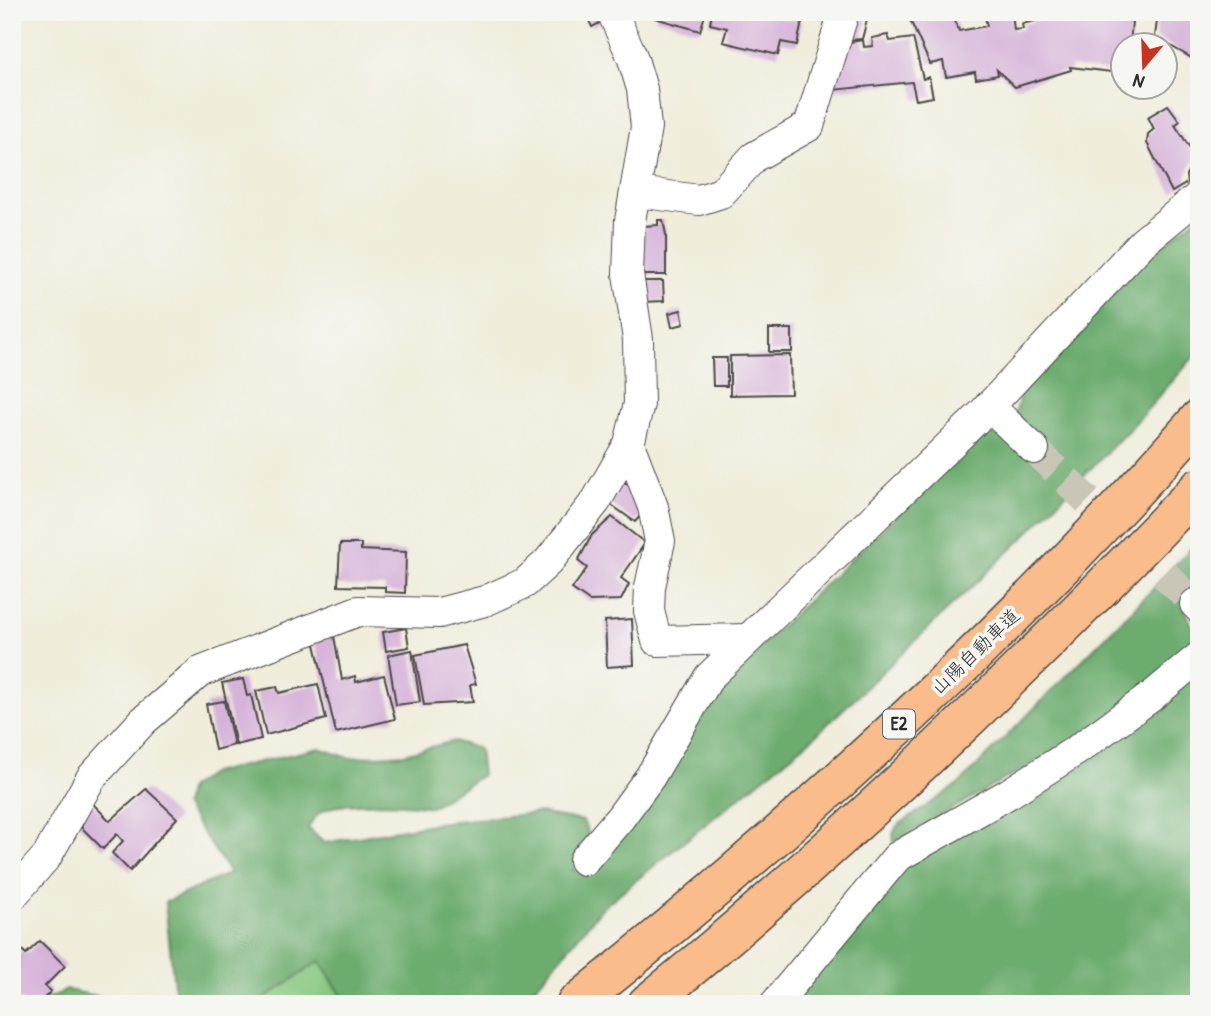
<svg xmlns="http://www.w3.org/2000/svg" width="1211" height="1016" viewBox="0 0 1211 1016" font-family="'Patrick Hand','Klee One',sans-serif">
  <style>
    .green { fill: #86c77f; stroke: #587955; stroke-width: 2 }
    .forest { fill: #6cac6e; stroke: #4c6c4c; stroke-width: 2 }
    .building { fill: #d6b4d9 }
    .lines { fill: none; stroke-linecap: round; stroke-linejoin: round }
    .minor-tunnel { stroke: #c9c6b8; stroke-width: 30; stroke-dasharray: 30 15; stroke-linecap: butt }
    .minor-casing { stroke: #494845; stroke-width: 32 }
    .motorway-casing { stroke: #494845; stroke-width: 41 }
    .minor { stroke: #fff; stroke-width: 30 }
    .motorway { stroke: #fabc8b; stroke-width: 38 }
    .labels { text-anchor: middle; stroke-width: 7; stroke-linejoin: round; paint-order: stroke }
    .shield { fill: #f6f6f2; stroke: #686867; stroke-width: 2 }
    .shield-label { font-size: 18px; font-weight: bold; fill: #2b2b2b }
    .street-label { font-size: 19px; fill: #2b2b2b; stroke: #f6f6f2 }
  </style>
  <rect width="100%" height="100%" fill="#f6f6f2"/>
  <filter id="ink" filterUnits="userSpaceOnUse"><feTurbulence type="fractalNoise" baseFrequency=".0143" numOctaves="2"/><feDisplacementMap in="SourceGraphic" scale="14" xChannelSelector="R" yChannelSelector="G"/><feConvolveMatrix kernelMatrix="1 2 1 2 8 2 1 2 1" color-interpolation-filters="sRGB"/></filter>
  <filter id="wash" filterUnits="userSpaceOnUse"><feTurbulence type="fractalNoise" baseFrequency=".00686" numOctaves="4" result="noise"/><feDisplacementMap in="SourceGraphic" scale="28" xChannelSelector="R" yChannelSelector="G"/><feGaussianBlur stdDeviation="1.57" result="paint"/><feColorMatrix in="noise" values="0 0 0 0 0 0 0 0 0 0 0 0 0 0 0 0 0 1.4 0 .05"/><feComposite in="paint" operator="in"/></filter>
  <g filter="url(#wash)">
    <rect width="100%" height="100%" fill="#f0eddb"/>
    <path class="green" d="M320,960L347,1004H256Z"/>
    <g class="forest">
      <path d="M1199,215V351L1139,419L1023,538L814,737L603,907L539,983L515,1004H347L320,961L256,1004H221L218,1000L213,1004H161L175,995L165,902L230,873L184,805L189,788L212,773L319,748L349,758L404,754L454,741L479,749L482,775L431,807C407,803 343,800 322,811C317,814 311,823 308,828L324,843L444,822L539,813L583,821L591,839L573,870H588L662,775L729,676L989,427L1016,412L1020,394L1144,260Z"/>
      <path d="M1199,539V595L1184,607L1196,635L1191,651L1086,733L894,842L893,834L897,826L959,784L1149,593Z"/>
      <path d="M1199,675V1004H785L905,867Z"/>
      <path d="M67,990L102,997L105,1004H35Z"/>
    </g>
    <g id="blocks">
      <g class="building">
        <path d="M585,12H596L601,22L592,27Z"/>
        <path d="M657,12H698L705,15L700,31L655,18Z"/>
        <path d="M712,12H773V15L802,22L797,45L781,42L778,55L723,42L727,28L710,24Z"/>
        <path d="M848,12H869L862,39L839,41Z"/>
        <path d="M913,12H951L959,31L987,26L984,12H1012L1014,30L1023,29L1022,24L1056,16V12L1113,13V18L1132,21L1130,46H1124V57H1115L1111,72L1070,67L1071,70L1015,87L997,70L998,75L976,79L975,72L946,77L943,61L930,64L910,20L914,18Z"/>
        <path d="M1158,12H1199L1197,61L1155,37Z"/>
        <path d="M888,35L890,41L913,38L923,79L929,77L933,97L916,100L912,82L833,90L837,44L863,40L864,47L873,46L872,38Z"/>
        <path d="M1168,105L1180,121L1175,125L1196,157L1186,175L1187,183L1172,192L1147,143L1148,134L1154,129L1148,117Z"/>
        <path d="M658,220H663L666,235V275H641L643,226L658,225Z"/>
        <path d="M644,281H663L664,301L644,302Z"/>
        <path d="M681,310L684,324L672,327L669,313Z"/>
        <rect x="769" y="329" width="23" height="23"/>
        <path d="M790,355L791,394L730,395V356Z"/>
        <path d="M712,358H727V386H713Z"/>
        <path d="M622,480L632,488L641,515L635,522L606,501Z"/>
        <path d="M612,517L645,543L621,578L629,584L621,600L589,601L572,589L587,568L578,561L592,535Z"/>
        <path d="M340,544H361V550L406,552L405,593L385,592V587L338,586Z"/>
        <path d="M632,619L634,665L607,667L605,621Z"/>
        <path d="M406,628L409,647L386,651L383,632Z"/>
        <path d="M334,636L342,680L355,676L356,682L384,675L395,719L336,733L314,640Z"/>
        <path d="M464,645L476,684L470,685L473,702L424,705L415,655Z"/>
        <path d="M412,650L420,702L396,705L388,655Z"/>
        <path d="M243,679L247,696L251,695L261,739L236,745L222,683Z"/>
        <path d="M318,684L326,719L266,735L256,691L277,687L279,693Z"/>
        <path d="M224,701L234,745L215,750L206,704Z"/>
        <path d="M146,789L177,818L130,871L112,853L123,841L117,834L103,849L75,821L92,803L110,821Z"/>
        <path d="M40,941L65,966L45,986L51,991L41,1002L38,999L33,1004H24L12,992V969L18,962L15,958L22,950L26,954Z"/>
      </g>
    </g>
  </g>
  <g filter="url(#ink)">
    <use href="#blocks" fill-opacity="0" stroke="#494845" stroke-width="2"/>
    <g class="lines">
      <path class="minor-tunnel" d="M1034,449L1195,604"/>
      <g class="minor-casing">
        <g id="minor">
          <path d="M637,192L699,200L721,193L754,157L809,126L844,12"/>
          <path d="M989,406L1034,449"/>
          <path d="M629,444L653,507L660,541L650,587L649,611L657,641L746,639"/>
          <path d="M1195,604L1199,608"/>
          <path d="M584,860L620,818L650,777L709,677L983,413L1143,242L1199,196"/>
          <path d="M12,896L47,856L91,778L143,721L200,672L358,611L439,613L485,601L525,583L548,562L596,501L629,444L639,404L638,339L628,274L630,221L646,127L642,89L632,56L612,12"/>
          <path d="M775,1004L897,857L1008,794L1077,750L1152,696L1199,657"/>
        </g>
      </g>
      <g class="motorway-casing">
        <g id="motorway">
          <path d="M576,1004C797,826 1011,633 1199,419"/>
          <path d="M647,1004C843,844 1024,670 1199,488"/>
        </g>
      </g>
      <use href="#minor" class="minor"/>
      <use href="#motorway" class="motorway"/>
    </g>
  </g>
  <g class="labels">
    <rect class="shield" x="883" y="709.5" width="32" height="29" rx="5"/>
    <g class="shield-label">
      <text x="899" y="730">E2</text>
    </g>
    <g class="street-label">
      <text transform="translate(975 651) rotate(-44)" y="7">山陽自動車道</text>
    </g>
  </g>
  <rect width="1211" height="1016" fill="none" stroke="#f6f6f2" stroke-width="42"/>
  <g transform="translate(1144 66) rotate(199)"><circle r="33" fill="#f6f6f2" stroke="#a5a5a2" stroke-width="2"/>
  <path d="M0-5L12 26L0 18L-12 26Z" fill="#c8321e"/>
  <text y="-10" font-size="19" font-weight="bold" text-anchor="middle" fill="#2b2b2b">N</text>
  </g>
</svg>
